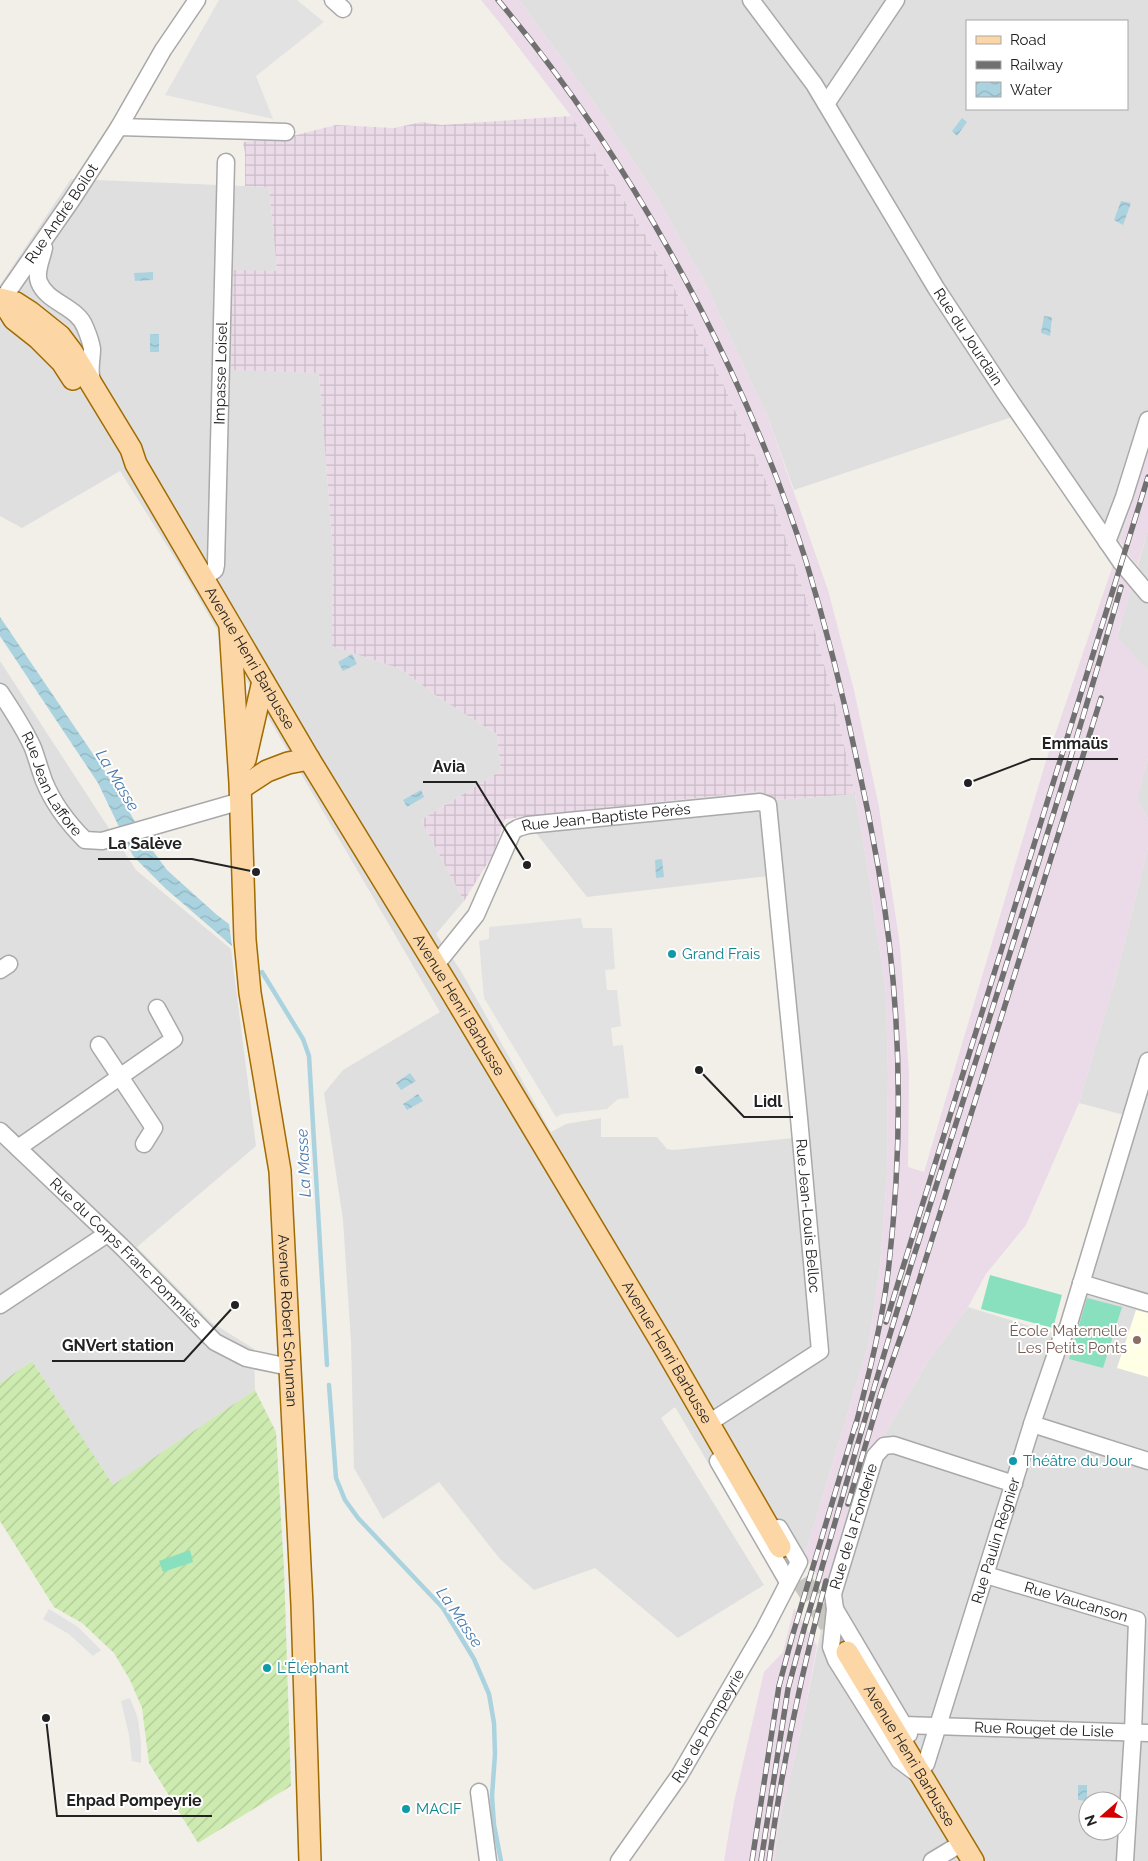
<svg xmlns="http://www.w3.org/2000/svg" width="1148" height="1861" viewBox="0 0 1148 1861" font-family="Raleway,sans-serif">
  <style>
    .residential { fill: #e0dfdf; fill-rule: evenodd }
    .industrial { fill: url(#industrial-grid) }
    .education { fill: #ffffe5 }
    .railway { fill: #ebdbe8 }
    .garden { fill: url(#garden-furrows) }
    .pitch { fill: #88e0be }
    .parking { fill: #e2e2e2 }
    .water { fill: url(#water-waves) }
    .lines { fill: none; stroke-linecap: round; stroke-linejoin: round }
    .stream { stroke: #aad3df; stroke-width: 4.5 }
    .major-tunnel { stroke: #c8c6c1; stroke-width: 21; stroke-dasharray: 21 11; stroke-linecap: butt }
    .minor-casing { stroke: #a9a9a9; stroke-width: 19 }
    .major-casing { stroke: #a06b00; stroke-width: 24 }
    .minor { stroke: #fff; stroke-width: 16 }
    .major { stroke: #fcd6a4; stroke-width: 21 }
    .rail-casing { stroke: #707070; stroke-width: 5.5 }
    .rail { stroke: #fff; stroke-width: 4; stroke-dasharray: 11; stroke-linecap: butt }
    .culture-dot { fill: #0f9aa8; stroke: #fff; stroke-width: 2 }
    .education-dot { fill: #8d6e63; stroke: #fff; stroke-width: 2 }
    .labels { text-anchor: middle; stroke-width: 4; stroke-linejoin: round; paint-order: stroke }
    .street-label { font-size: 15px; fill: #222; stroke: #fff }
    .culture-label { font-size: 15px; fill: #0d838f; stroke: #fff; text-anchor: start }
    .education-label { font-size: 15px; fill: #785e54; stroke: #fff; text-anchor: end }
    .water-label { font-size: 16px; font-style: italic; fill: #4a7aab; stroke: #fff }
    .leader { fill: none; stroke: #222; stroke-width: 2 }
    .callout-dot { fill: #222; stroke: #fff; stroke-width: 2 }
    .callout-label { font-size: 16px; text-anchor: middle; font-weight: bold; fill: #222; stroke: #fff; stroke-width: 4; stroke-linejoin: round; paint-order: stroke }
  </style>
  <defs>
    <pattern id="industrial-grid" width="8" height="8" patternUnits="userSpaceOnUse" patternTransform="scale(1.25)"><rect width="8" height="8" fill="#ebdbe8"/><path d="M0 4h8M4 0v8" fill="none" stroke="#c9bcc7"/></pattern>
    <pattern id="garden-furrows" width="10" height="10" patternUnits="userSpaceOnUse" patternTransform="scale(1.25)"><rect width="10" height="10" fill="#cdebb0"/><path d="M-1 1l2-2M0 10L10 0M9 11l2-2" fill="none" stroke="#b0c997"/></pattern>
    <pattern id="water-waves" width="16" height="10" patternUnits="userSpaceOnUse" patternTransform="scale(1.25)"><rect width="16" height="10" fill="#aad3df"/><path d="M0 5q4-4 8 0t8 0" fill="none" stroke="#92b5bf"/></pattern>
  </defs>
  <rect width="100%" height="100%" fill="#f2efe9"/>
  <g class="residential">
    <path d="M519,0H1148V446L1113,565L1012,417L794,490L768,418L705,283L655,194L603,115ZM967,21H1127V109H967Z"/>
    <path d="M71,179L269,187L277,271L231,369L319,373L333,551L332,646L401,669L438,697L497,734L501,771L421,820L464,901L436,934L461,971L551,1132L566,1124L601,1118V1137H657L667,1149L674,1150L793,1138L768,876L587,897L536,833L529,817L760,791L777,800L855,794L869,877L886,992L888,1076L887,1176L880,1266L869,1343L805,1555L775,1576L675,1407L661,1418L764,1585L678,1638L595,1568L534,1590L500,1559L439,1482L383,1519L354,1468L351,1342L343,1220L324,1093L343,1070L440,1012L181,568L120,471L22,528L0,516V285Z"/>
    <path d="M1148,530V671L1117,638Z"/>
    <path d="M0,661L136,870L231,949L256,1146L137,1247L211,1322L254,1349L255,1390L113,1486L32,1361L0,1383Z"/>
    <path d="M1148,758V819L1137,799Z"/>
    <path d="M1148,847V1861H774L778,1828L802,1725L828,1595L881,1440L930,1358L968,1307L1056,1334L1124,1115L1079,1103L1118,969ZM1088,1801H1118V1831H1088Z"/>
  </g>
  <path class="industrial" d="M571,116L599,159L657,254L723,383L767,483L805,595L836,707L855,794L777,800L760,791L505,819L493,854L464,901L421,820L501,771L497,734L438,697L401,669L332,646L333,551L319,373L231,370L233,270L277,271L269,187L245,186V153L243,142L284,138L336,125L394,128L422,122L441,125Z"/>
  <path class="education" d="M1136,1310L1148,1313V1377L1117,1368Z"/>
  <g class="railway">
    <path d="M481,0H519L603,115L655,194L705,283L768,418L828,590L854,690L879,807L900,945L909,1073L908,1167L924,1172L1045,764L1113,565L1132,587L1117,637L1148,671V758L1137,799L1148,819V847L1118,969L1079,1103L1026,1225L986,1274L968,1307L930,1358L881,1440L828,1595L805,1555L869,1343L880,1266L887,1176L888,1076L886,992L869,877L855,794L836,707L805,595L767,483L723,383L657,254L599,159L571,116L503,27Z"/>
    <path d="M1148,446V530L1137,566L1120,542Z"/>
    <path d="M794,1608L817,1646L802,1725L778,1828L774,1861H724L734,1802L764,1672L783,1652Z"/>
  </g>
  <path class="garden" d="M32,1361L113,1485L255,1390L276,1432L284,1569L291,1786L198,1843L149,1763L142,1708L130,1680L114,1653L82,1623L54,1607L0,1521V1383Z"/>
  <g class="pitch">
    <path d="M990,1275L1062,1295L1053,1328L981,1309Z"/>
    <path d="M1087,1298L1122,1307L1103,1368L1069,1359Z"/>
    <path d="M190,1550L193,1562L163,1572L159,1561Z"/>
  </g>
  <g class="parking">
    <path d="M219,0H297L324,22L256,76L273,119L165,95Z"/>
    <path d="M581,918L583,928H612L615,969L605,970L607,990H617L621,1026L611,1028L613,1046L623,1045L629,1098L618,1099L607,1109L562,1114L556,1117L484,998L479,941L489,939V927Z"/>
    <path d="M49,1609L78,1627L101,1650L93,1656L69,1634L43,1619Z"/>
    <path d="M130,1698L138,1719L141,1743V1763L132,1761L129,1735L121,1701Z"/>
  </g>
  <g class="water">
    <path d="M962,118L967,122L957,136L952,131Z"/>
    <path d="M1121,201L1131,203L1123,225L1114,220Z"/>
    <path d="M153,272V280L135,281L134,273Z"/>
    <path d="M1044,316L1052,317L1050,336L1041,333Z"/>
    <rect x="150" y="334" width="9" height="18"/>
    <path d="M0,617L108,776L150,847L167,870L217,915L229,924L232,946L165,888L133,856L98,783L0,636Z"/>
    <path d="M352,654L357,664L343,671L338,662Z"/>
    <path d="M421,790L424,797L407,807L403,800Z"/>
    <path d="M662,859L664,877L656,878L655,860Z"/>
    <path d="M410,1073L416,1081L401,1090L396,1083Z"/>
    <path d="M418,1094L423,1101L407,1110L403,1104Z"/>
    <path d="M1078,1785H1087V1801L1078,1800Z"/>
  </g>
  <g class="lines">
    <g class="stream">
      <path d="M262,972L303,1039L309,1056L327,1365"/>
      <path d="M329,1385L336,1478L345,1500L358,1518L443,1608L474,1659L489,1694L494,1723L495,1754L492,1796L494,1825L501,1861"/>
    </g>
    <path class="major-tunnel" d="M784,1553L847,1652"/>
    <g class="minor-casing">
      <g id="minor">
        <path d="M333,0L343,9"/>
        <path id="s1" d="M751,0L814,84L936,288L1005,393L1121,562L1148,594"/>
        <path d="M826,104L896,0"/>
        <path d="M119,127L163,50L197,0"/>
        <path d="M44,248C42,258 35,272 39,282C47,303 77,306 85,327C88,334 91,342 92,349C92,361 88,372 93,383"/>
        <path id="s2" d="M2,300L71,201L119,127L286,132"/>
        <path d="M1107,542L1124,497L1148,420"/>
        <path id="s3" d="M204,577L215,570L216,565L226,162"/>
        <path id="s4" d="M0,692C12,710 24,728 33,748C37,759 40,770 44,781C53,803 68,823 85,840L102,841L241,801"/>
        <path id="s5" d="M435,966L476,915L513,831L518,828L528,825L760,802L768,805L799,1118L820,1351L715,1419"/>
        <path d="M0,970L9,964"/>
        <path d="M99,1045L154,1128L144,1144"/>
        <path id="s6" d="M0,1131L123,1248L215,1342L246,1358L289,1367"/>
        <path d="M18,1148L174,1039L157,1008"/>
        <path d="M1081,1283L1148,1303"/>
        <path d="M0,1305L107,1234"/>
        <path d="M1032,1424L1148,1461"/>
        <path d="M718,1461L788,1582"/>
        <path id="s7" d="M986,1575L1137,1620L1133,1732L1125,1861"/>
        <path d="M835,1609L909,1734"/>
        <path id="s8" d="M903,1725L1148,1733"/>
        <path id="s9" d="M926,1764L1034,1418L1060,1342L1068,1327L1148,1061"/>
        <path id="s10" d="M919,1775L899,1760L836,1660L831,1647L835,1609L833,1594L875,1456L884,1446L894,1445L1014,1484"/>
        <path d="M479,1792L488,1861"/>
        <path id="s11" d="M619,1861L679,1776L764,1630L799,1562L779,1528"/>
        <path d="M932,1861L962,1843"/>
      </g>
    </g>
    <g class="major-casing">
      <g id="major">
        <path id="s12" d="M0,299L16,303L30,312L60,336L72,352L131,449L136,464L309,759L448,986L665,1348L780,1547"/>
        <path d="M2,300L14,319L38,338L62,362L73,379"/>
        <path id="s13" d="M230,626L240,783L245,940L250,993L280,1171L302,1605L310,1861"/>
        <path d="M245,760L263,681"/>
        <path d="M241,788L267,771L288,763L309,759"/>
        <path id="s14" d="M847,1652L973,1861"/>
      </g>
    </g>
    <use href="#minor" class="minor"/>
    <use href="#major" class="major"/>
    <g class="rail-casing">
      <g id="rail">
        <path d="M498,0C592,112 668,237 730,369C759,431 785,495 806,561C826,627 843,694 857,761C865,796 872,831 878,866C901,997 904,1132 889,1264C883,1320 869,1374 855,1428"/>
        <path d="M886,1322L1148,477"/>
        <path d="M848,1504L881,1393L908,1316L1101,698"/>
        <path d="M752,1861L779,1686L792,1637L856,1423"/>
        <path d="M761,1861L788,1689L804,1629C840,1507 874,1384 912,1262C983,1037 1056,814 1121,587"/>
        <path d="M769,1861C782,1767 801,1673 826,1581"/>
      </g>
    </g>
    <use href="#rail" class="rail"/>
  </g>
  <g class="culture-dot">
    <circle cx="672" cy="954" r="5"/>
    <circle cx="1013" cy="1461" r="5"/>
    <circle cx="267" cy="1668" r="5"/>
    <circle cx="406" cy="1809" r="5"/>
  </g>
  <circle class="education-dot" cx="1137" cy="1340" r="5"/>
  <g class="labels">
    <g class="street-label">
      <text dy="5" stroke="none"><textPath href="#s2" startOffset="105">Rue André Boilot</textPath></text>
      <text dy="5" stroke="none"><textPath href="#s1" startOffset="401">Rue du Jourdain</textPath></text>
      <text dy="5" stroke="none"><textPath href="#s3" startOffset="210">Impasse Loisel</textPath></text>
      <text dy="5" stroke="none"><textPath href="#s12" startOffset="446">Avenue Henri Barbusse</textPath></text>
      <text dy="5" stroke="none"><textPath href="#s4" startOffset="106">Rue Jean Laffore</textPath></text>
      <text dy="5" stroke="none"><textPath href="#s5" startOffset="252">Rue Jean-Baptiste Pérès</textPath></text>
      <text dy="5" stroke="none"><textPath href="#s12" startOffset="851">Avenue Henri Barbusse</textPath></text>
      <text dy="5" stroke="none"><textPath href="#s5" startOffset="828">Rue Jean-Louis Belloc</textPath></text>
      <text dy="5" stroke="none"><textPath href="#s6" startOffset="175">Rue du Corps Franc Pommiès</textPath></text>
      <text dy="5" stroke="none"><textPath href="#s13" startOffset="698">Avenue Robert Schuman</textPath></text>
      <text dy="5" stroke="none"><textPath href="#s12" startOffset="1256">Avenue Henri Barbusse</textPath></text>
      <text dy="5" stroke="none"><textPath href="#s10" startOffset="281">Rue de la Fonderie</textPath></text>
      <text dy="5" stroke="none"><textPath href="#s9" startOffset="234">Rue Paulin Régnier</textPath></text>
      <text dy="5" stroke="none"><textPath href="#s7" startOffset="94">Rue Vaucanson</textPath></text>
      <text dy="5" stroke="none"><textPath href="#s11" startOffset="162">Rue de Pompeyrie</textPath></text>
      <text dy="5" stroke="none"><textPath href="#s8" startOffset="141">Rue Rouget de Lisle</textPath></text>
      <text dy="5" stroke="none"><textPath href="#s14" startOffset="121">Avenue Henri Barbusse</textPath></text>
    </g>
    <g class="culture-label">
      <text x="682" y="959">Grand Frais</text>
      <text x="1023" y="1466">Théâtre du Jour</text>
      <text x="277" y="1673">L'Éléphant</text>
      <text x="416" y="1814">MACIF</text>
    </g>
    <g class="education-label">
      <text x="1127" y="1336">École Maternelle<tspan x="1127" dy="17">Les Petits Ponts</tspan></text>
    </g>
    <g class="water-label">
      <text transform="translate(118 780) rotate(59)" y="6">La Masse</text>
      <text transform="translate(303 1163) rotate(-93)" y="6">La Masse</text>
      <text transform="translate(460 1617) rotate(56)" y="6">La Masse</text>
    </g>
  </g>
  <path class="leader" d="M968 783L1031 759H1118M527 865L476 782H423M256 872L192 859H98M699 1070L744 1117H793M235 1305L184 1361H52M46 1718L57 1816H212"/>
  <g class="callout-dot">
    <circle cx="968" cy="783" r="5"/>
    <circle cx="527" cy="865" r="5"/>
    <circle cx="256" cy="872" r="5"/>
    <circle cx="699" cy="1070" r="5"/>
    <circle cx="235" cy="1305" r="5"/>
    <circle cx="46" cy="1718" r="5"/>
  </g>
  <g class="callout-label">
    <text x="1075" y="749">Emmaüs</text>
    <text x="449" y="772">Avia</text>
    <text x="145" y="849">La Salève</text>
    <text x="768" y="1107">Lidl</text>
    <text x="118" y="1351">GNVert station</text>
    <text x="134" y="1806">Ehpad Pompeyrie</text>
  </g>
  <rect x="966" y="20" width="162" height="90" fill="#ffffff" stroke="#a7a7a7"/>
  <rect x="976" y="36" width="25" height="8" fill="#fcd6a4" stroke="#a7a7a7"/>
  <text x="1010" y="45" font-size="15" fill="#222222">Road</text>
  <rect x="976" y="61" width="25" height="8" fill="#707070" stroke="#a7a7a7"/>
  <text x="1010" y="70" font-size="15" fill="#222222">Railway</text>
  <rect x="976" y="82" width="25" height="15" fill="url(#water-waves)" stroke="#a7a7a7"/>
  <text x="1010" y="95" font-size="15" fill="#222222">Water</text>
  <g transform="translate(1103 1816) rotate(250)"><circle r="24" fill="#ffffff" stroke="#a7a7a7"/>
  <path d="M0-4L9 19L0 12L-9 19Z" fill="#d40000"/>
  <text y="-8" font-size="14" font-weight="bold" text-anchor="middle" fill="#222222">N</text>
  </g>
</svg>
